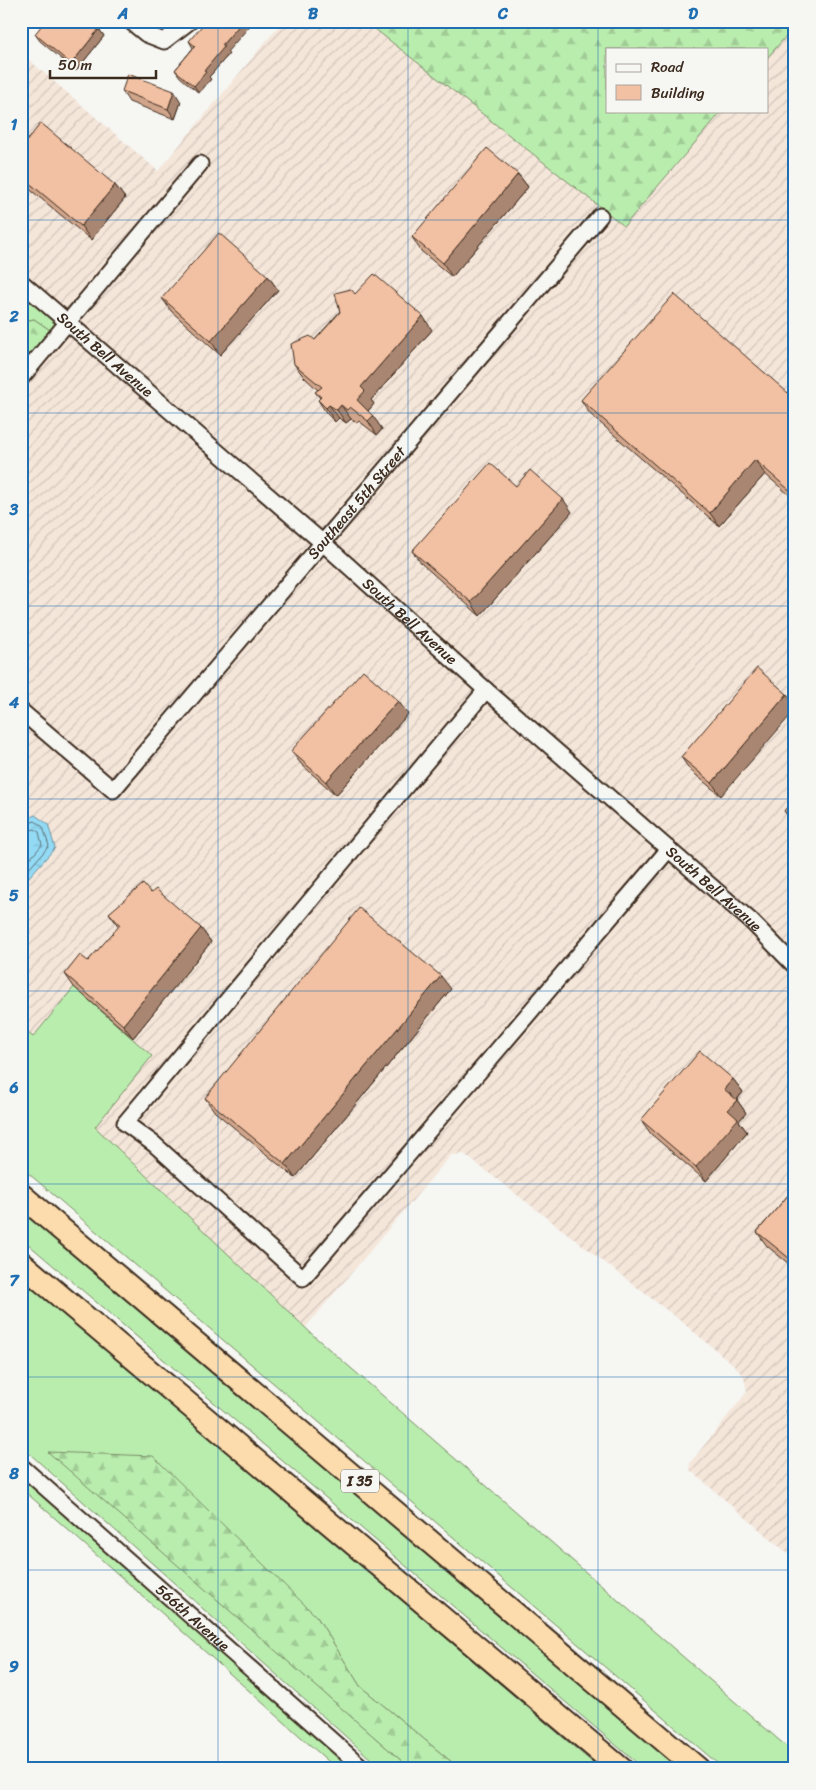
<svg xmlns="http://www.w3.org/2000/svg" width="816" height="1790" viewBox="0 0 816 1790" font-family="Sriracha,sans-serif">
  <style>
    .industrial { fill: url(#industrial-furrows) }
    .grass { fill: #b9edae; stroke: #7a8c66 }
    .forest { fill: url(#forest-firs); stroke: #7a8c66 }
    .water { fill: url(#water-ripples); stroke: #70949f }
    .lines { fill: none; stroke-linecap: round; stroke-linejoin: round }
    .shore { stroke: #5e7074; stroke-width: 1 }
    .minor-casing { stroke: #3b2a1e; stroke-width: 19 }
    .highway-casing { stroke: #3b2a1e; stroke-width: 26 }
    .minor { stroke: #f6f6f2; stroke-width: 15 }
    .highway { stroke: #fcdcac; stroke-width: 22 }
    .wall { fill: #d0a58b; stroke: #3b2a1e }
    .shaded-wall { fill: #a98671; stroke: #3b2a1e }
    .building { fill: #f2c0a2; stroke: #3b2a1e }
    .grid { fill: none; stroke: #1f6fb2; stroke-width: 1; stroke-opacity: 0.55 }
    .labels { text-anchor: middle; stroke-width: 4; stroke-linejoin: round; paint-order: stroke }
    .shield { fill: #f6f6f2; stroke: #73675e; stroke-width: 1 }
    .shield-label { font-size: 14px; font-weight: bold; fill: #3b2a1e }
    .street-label { font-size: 15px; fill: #3b2a1e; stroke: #f6f6f2 }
    .neatline { fill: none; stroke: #1f6fb2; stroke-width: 2 }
    .grid-label { font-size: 16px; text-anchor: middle; font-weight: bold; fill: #1f6fb2 }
  </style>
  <defs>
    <pattern id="industrial-furrows" width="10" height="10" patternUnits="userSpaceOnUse" patternTransform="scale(1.25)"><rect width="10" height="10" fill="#f5e6da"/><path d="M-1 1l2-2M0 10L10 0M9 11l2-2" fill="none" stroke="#d3c5bb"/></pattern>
    <pattern id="forest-firs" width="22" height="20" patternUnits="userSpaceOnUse" patternTransform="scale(1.25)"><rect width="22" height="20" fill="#b9edae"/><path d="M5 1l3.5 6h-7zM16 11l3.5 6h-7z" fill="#a0cb95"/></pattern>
    <pattern id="water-ripples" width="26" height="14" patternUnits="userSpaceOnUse" patternTransform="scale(1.25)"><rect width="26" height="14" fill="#93daf5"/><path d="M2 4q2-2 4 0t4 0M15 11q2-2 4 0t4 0" fill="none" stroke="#80bbd2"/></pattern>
  </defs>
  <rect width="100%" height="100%" fill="#f6f6f2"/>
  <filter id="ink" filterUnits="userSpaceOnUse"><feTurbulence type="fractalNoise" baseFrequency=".02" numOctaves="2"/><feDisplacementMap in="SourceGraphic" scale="10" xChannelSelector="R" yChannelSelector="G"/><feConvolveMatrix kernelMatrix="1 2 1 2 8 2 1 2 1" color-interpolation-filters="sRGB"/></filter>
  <g filter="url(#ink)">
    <path class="industrial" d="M283,21H365L624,226L722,111H767V58L795,26V1555L787,1553L690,1470V1463L747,1392L744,1377L735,1366L682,1322L464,1154L451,1155L305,1328L21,1086V53L158,171Z"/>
    <g class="grass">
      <path d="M21,290L58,321L50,330L34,319L21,322Z"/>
      <path d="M74,987L152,1056L95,1127L314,1336L795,1754V1769H724L21,1167V1027L33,1037Z"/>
      <path d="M21,1206L679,1769H644L21,1238Z"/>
      <path d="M21,1275L600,1769H460L360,1686L317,1617L49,1452L411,1769H382L21,1446Z"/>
      <path d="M21,1469L356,1769H337L21,1488Z"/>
    </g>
    <g class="forest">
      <path d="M365,21H795V26L767,58V49H607V111H722L624,226Z"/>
      <path d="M34,319L50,330L21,366V322Z"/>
      <path d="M48,1452L153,1456L317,1617L360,1686L460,1769H411Z"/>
    </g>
    <path class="water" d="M35,815L48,824L55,848L21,886V821Z"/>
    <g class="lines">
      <g class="shore">
        <path d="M21,826L35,821L43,827L49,846L21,878"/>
        <path d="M21,832L35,829L39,832L42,845L21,869"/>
      </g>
      <g class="minor-casing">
        <g id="minor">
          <path d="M130,21L146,34L164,41L190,21"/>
          <path id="s1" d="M21,282L323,543L486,690L752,922L795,966"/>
          <path d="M21,378L200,164"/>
          <path d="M486,690L125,1123L154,1144L303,1278L669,849"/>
          <path id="s2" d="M21,711L113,790L600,216"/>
          <path id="s3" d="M21,1466L364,1769"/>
        </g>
      </g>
      <g class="highway-casing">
        <g id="highway">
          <path d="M21,1195L698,1769"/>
          <path d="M21,1263L621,1769"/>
        </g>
      </g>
      <use href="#minor" class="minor"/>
      <use href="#highway" class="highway"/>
    </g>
    <g class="wall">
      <path d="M99,29L104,36L76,71L40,41L35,34Z"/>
      <path d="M189,41L227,52L229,54L209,77L211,79L199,93L180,77L175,70L193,48Z"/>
      <path d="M122,91L181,102L175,119L129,102Z"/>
      <path d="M21,148L115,185L125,198L91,240L21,182Z"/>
      <path d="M518,174L528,187L452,277L421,251L412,237Z"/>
      <path d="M268,276L278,290L220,355L171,311L162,298Z"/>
      <path d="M355,294L432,330L371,400L374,404L368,411L382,429L377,435L359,421L357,423L351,419L346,423L339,418L335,422L327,414L318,400L320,398L315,392L318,390L304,377L294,364Z"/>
      <path d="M795,399V500L765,474L719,526L590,414L581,400Z"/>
      <path d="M516,486L572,512L480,616L422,564L412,551Z"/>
      <path d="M787,694L721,796L690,770L681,757Z"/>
      <path d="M398,701L408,714L336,795L301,764L291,751Z"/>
      <path d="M795,798V825L784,811Z"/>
      <path d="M151,893L201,928L211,942L133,1038L74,987L65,974L88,961L119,927L109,913Z"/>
      <path d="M451,989L295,1178L215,1112L205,1098Z"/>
      <path d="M733,1079L743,1092L737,1100L746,1113L739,1121L747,1132L706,1181L651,1134L641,1120Z"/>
      <path d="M795,1187V1269L767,1246L757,1232Z"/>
      <path d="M795,1402V1423L786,1411Z"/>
    </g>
    <g class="shaded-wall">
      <path d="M21,21H26L22,25L21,24Z"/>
      <path d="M243,21H254L227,52L229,54L209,77L211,79L199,93L194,86L222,45Z"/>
      <path d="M99,29L104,36L76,71L71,64Z"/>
      <path d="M174,91L181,102L175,119L168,109Z"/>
      <path d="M518,174L528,187L452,277L443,263Z"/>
      <path d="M115,185L125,198L91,240L81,226Z"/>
      <path d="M268,276L278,290L220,355L211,341Z"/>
      <path d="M423,316L432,330L371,400L374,404L366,413L357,400L361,387Z"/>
      <path d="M329,405L339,418L335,422L326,408Z"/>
      <path d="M341,405L351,419L346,423L337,410Z"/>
      <path d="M373,416L382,429L377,435L368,421Z"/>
      <path d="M755,460L765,474L719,526L710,513Z"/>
      <path d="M563,499L572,512L480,616L471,602Z"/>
      <path d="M787,694L795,704V710L721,796L712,783Z"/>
      <path d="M398,701L408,714L336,795L326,782Z"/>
      <path d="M201,928L211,942L133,1038L123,1025Z"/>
      <path d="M441,976L451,989L295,1178L285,1164Z"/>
      <path d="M733,1079L743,1092L734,1103L724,1089Z"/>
      <path d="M737,1100L746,1113L739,1121L747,1132L706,1181L696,1167L728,1110Z"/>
    </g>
    <g class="building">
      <path d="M45,21H89L99,29L71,64L35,34Z"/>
      <path d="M206,21H243L222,45L224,47L204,71L206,72L194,86L175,70L195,46L189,41Z"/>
      <path d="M128,74L174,91L168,109L122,91Z"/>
      <path d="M41,123L115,185L81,226L21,176V148Z"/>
      <path d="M487,148L518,174L443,263L412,237Z"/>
      <path d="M219,233L268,276L211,341L162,298Z"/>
      <path d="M374,274L423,316L361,387L365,391L357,400L373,416L368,421L350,407L347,410L341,405L337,410L329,405L326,408L318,400L321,397L315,392L322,387L294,364L291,344L310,336L315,340L340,312L335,293L351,289L355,294Z"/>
      <path d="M674,294L795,399V495L755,460L710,513L581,400Z"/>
      <path d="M490,463L516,486L530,470L563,499L471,602L412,551Z"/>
      <path d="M757,668L787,694L712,783L681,757Z"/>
      <path d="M363,670L398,701L326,782L291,751Z"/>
      <path d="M795,798V820L784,811Z"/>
      <path d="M143,884L151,893L156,889L201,928L123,1025L65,974L80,955L88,961L120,925L109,913Z"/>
      <path d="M359,908L441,976L285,1164L205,1098Z"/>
      <path d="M700,1051L733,1079L724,1089L737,1100L728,1110L738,1119L696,1167L641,1120Z"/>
      <path d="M795,1187V1263L757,1232Z"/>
      <path d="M795,1402V1418L786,1411Z"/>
    </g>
  </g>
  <path class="grid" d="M218,21V1769M408,21V1769M598,21V1769M21,220H795M21,413H795M21,606H795M21,799H795M21,991H795M21,1184H795M21,1377H795M21,1570H795"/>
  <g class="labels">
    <rect class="shield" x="341" y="1469.5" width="38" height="23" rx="4"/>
    <g class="shield-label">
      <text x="360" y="1486">I 35</text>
    </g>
    <g class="street-label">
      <text dy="5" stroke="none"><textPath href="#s1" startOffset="111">South Bell Avenue</textPath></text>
      <text dy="5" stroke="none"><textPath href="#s2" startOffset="498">Southeast 5th Street</textPath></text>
      <text dy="5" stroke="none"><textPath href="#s1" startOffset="516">South Bell Avenue</textPath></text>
      <text dy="5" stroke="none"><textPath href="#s1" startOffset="921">South Bell Avenue</textPath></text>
      <text dy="5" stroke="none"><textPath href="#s3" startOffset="229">566th Avenue</textPath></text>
    </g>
  </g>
  <rect width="816" height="1790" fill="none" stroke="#f6f6f2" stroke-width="55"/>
  <rect x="606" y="48" width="162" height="65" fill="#f6f6f2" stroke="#aba49d"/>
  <rect x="616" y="64" width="25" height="8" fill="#f6f6f2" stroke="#aba49d"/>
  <text x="651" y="72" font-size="15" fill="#3b2a1e">Road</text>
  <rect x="616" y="85" width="25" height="15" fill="#f2c0a2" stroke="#aba49d"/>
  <text x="651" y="98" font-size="15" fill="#3b2a1e">Building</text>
  <path d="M50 70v8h106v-8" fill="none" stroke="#3b2a1e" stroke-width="2.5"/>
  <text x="58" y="70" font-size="15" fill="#3b2a1e" stroke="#f6f6f2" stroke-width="4" paint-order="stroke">50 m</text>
  <rect x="28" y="28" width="760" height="1734" class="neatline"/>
  <g class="grid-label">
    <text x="123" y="19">A</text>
    <text x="313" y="19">B</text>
    <text x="503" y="19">C</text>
    <text x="693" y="19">D</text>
    <text x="14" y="130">1</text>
    <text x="14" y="322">2</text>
    <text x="14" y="515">3</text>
    <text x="14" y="708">4</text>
    <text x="14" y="901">5</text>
    <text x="14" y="1093">6</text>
    <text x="14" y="1286">7</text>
    <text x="14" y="1479">8</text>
    <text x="14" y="1672">9</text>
  </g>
</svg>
